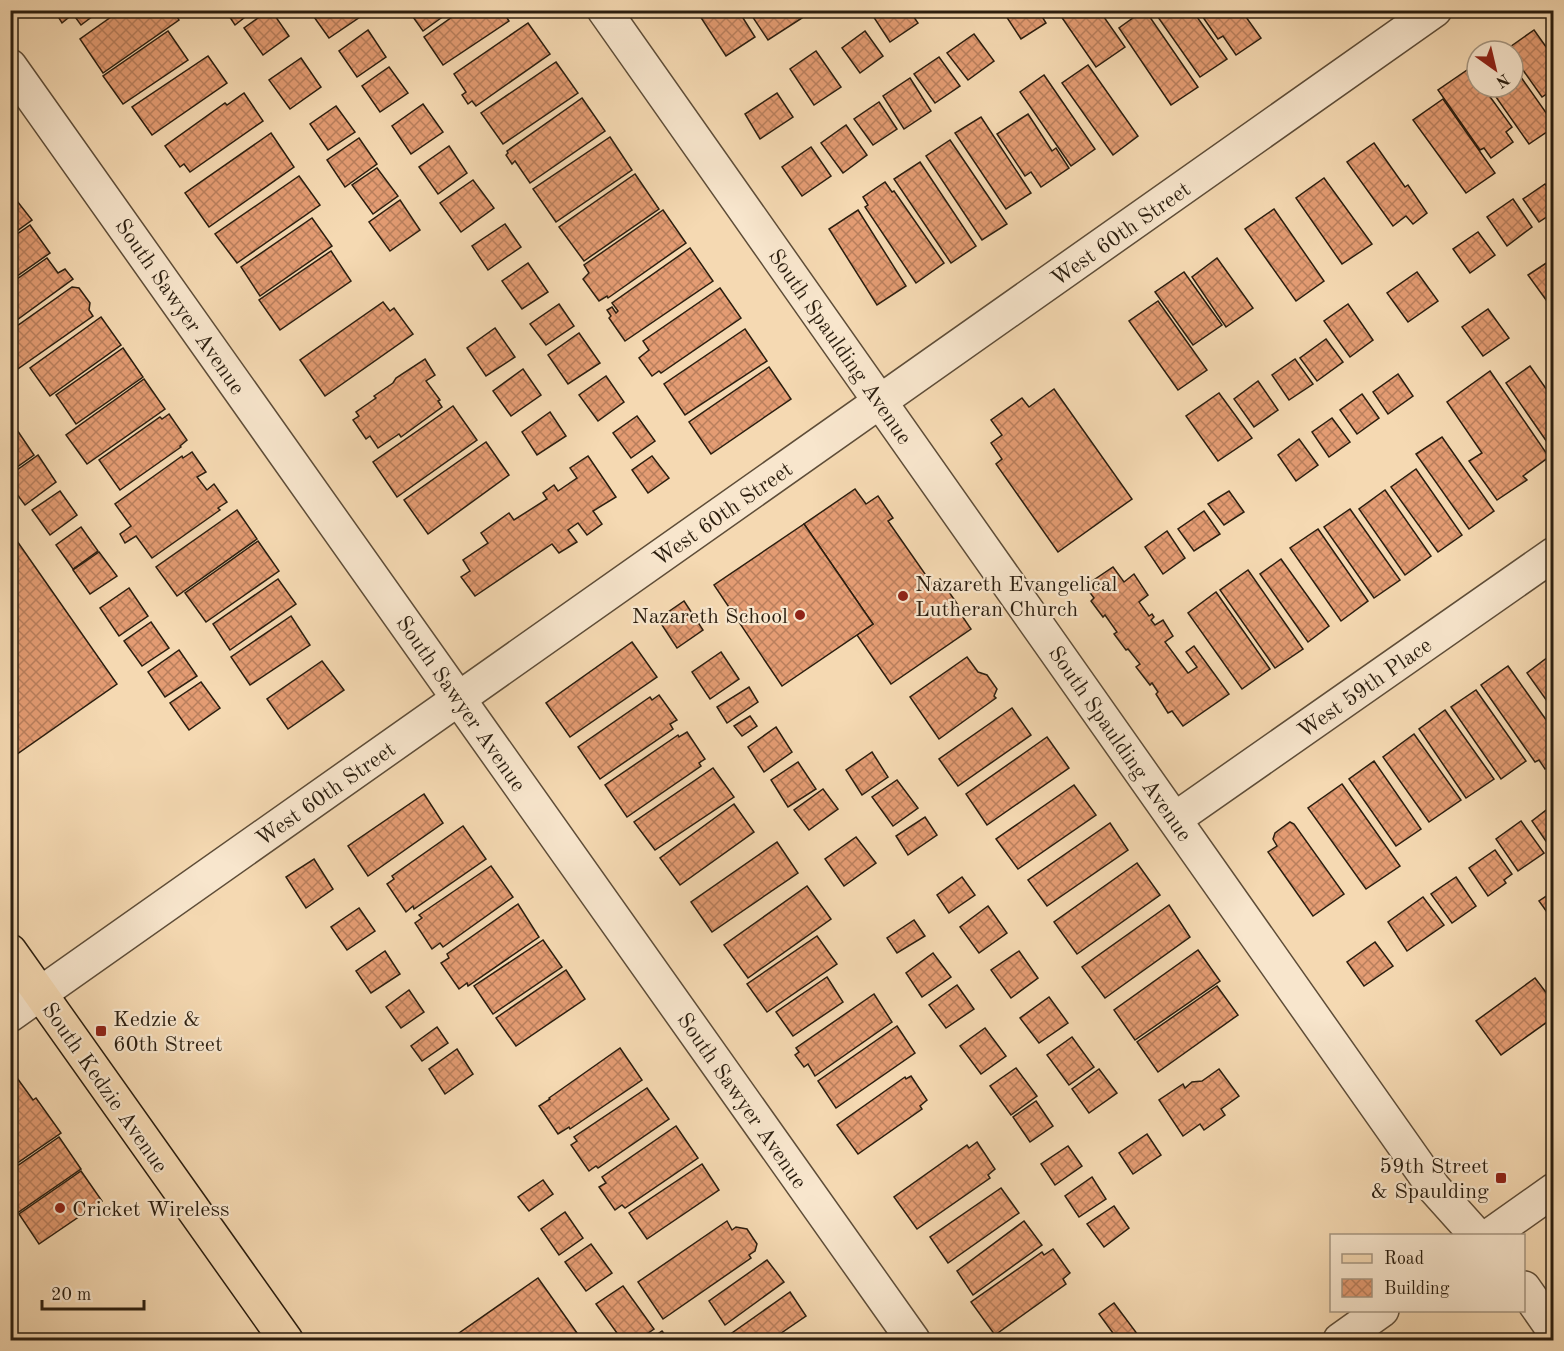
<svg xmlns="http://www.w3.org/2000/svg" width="1564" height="1351" viewBox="0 0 1564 1351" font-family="'Old Standard TT',serif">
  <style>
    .building { fill: url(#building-cross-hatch); stroke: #2b1e0f; stroke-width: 1.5 }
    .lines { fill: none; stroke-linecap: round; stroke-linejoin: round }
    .minor-casing { stroke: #5e4d38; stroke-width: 36 }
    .major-casing { stroke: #2b1e0f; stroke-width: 36 }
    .minor { stroke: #f8e6cd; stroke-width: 33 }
    .major { stroke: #f5d9b2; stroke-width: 33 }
    .poi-dot { fill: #8f2418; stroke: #f8e6cd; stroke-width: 2 }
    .labels { text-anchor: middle; stroke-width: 4.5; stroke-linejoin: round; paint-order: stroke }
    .street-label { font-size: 22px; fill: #2b1e0f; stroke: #f8e6cd }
    .poi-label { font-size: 22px; fill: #2b1e0f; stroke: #f8e6cd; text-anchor: start }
  </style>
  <defs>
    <pattern id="building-cross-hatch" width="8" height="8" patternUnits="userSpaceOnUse" patternTransform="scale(1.5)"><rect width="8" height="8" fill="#e49c73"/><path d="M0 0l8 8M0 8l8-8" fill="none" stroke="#b97f5d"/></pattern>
  </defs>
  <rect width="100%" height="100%" fill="#f5d9b2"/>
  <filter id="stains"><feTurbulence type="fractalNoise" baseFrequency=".00333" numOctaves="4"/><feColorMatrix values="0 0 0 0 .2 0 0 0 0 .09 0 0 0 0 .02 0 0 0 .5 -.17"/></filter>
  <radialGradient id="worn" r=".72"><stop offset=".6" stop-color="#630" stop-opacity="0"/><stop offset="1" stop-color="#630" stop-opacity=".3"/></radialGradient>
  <g class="building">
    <path d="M54,10H101L81,25L73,14L62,23Z"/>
    <path d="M121,10H173L179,20L103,73L80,39Z"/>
    <path d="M225,10H254L235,25Z"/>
    <path d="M269,10H271L289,36L263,55L244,28Z"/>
    <path d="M309,10H355L360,17L329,38Z"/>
    <path d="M408,10H452L423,31Z"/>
    <path d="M462,10H502L509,21L443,65L424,37Z"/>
    <path d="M696,10H738L755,37L726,56Z"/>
    <path d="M748,10H796L802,18L768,40Z"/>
    <path d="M875,10H909L918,23L890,42L871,13Z"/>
    <path d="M1008,10H1038L1046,23L1021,39L1004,13Z"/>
    <path d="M1059,10H1099L1125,47L1096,67L1058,12Z"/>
    <path d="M1144,10H1145L1198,87L1171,105L1119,28Z"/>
    <path d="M1153,10H1192L1227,59L1200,77Z"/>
    <path d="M1198,10H1241L1261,38L1236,55L1223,36L1218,39Z"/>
    <path d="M528,23L550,54L476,106L472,101L468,104L462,95L466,92L454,74Z"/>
    <path d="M368,30L386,57L357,77L339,51Z"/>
    <path d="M1534,30L1554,58V89L1542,97L1513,56V51H1509L1507,49Z"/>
    <path d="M168,31L188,60L123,104L103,76Z"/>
    <path d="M865,31L883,56L860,73L842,48Z"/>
    <path d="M974,34L994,61L968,80L947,53Z"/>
    <path d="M816,51L841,87L814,105L790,69Z"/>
    <path d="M208,56L227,83L152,135L132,107Z"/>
    <path d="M939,57L960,86L935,103L914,74Z"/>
    <path d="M301,58L321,87L290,109L269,80Z"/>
    <path d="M556,62L578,93L503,144L481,113Z"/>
    <path d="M1088,65L1138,136L1113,155L1062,83Z"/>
    <path d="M1513,66L1554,124V127L1529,144L1489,87H1513Z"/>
    <path d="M389,67L408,93L380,112L362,86Z"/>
    <path d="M1470,68L1477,78V87H1483L1512,127L1506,132L1513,142L1491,158L1484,148L1480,150L1438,90Z"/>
    <path d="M1044,75L1095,149L1071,166L1020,92Z"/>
    <path d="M910,78L931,111L904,129L883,96Z"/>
    <path d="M244,93L263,121L190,172L184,164L180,167L165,146L225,103L227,105Z"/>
    <path d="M777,93L793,117L760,139L745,114Z"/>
    <path d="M582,98L605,131L530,183L515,161L512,164L506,155L508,153L507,151Z"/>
    <path d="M1443,99L1495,173L1466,193L1413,120Z"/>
    <path d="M879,102L897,129L873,145L854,119Z"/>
    <path d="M423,104L443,132L411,154L392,126Z"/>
    <path d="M336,106L355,132L328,150L310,124Z"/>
    <path d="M1028,114L1052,151L1056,148L1069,168L1041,187L1031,172L1025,176L997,134Z"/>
    <path d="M981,117L1031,193L1006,209L955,133Z"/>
    <path d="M846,125L867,155L843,173L821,143Z"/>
    <path d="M271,133L294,167L209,227L185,193Z"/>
    <path d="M610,137L632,170L556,222L533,189Z"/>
    <path d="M359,138L377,164L345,187L327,160Z"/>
    <path d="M950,140L1007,224L982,240L926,156Z"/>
    <path d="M1374,143L1405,187L1408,185L1427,213L1413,224L1406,216L1393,226L1347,162Z"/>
    <path d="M449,146L467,173L438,194L419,167Z"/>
    <path d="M811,147L831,176L802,196L782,167Z"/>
    <path d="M920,162L976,246L951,263L894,179Z"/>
    <path d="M377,168L398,196L373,214L352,185Z"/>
    <path d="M635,174L659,209L584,261L559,227Z"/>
    <path d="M299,176L320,205L237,263L215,234Z"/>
    <path d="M1324,178L1372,244L1342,264L1296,198Z"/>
    <path d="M473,180L494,208L461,232L440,203Z"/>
    <path d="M885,182L892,192L894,191L944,263L916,283L865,207L868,205L863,197Z"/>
    <path d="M1545,184L1554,197V212L1539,222L1523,199Z"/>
    <path d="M10,192L32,220L10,236Z"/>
    <path d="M1513,199L1532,227L1507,246L1487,217Z"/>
    <path d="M400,200L420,230L390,251L369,222Z"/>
    <path d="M1274,209L1324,281L1296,301L1245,229Z"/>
    <path d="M663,210L686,243L608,298L607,296L599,301L583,279L589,273L584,265Z"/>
    <path d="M858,210L906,286L877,305L829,229Z"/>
    <path d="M312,218L332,246L260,296L241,267Z"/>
    <path d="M505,224L521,247L488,270L472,246Z"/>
    <path d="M30,225L50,253L10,281V239Z"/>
    <path d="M1478,232L1495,255L1470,273L1453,249Z"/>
    <path d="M690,248L713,281L625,341L609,318L611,316L607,310L612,307L616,313L618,311L612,303Z"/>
    <path d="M331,251L351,281L280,330L259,300Z"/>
    <path d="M47,258L58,273L65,269L73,279L10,325V284Z"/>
    <path d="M1217,258L1253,308L1226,327L1192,277Z"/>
    <path d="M1554,258V301L1549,304L1528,275Z"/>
    <path d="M528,263L548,292L522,309L502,281Z"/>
    <path d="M1184,272L1222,325L1193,345L1155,292Z"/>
    <path d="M1417,272L1438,301L1408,322L1387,293Z"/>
    <path d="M72,287L79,288L90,303L89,310L93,316L12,373L10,371V331Z"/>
    <path d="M720,288L741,318L661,373L659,371L652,376L639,358L649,350L643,341Z"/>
    <path d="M1158,301L1207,370L1178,390L1129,321Z"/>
    <path d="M383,302L390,311L394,308L413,334L325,396L300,360Z"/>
    <path d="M559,304L574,326L546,345L530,324Z"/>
    <path d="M1348,304L1373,340L1350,357L1324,321Z"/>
    <path d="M1488,309L1509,338L1483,356L1462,327Z"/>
    <path d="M101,317L121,345L50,396L30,368Z"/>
    <path d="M495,328L515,357L486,376L467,348Z"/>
    <path d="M745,329L767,361L685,415L664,384Z"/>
    <path d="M579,333L600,363L568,384L548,355Z"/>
    <path d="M1326,339L1343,362L1317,381L1300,358Z"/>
    <path d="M123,348L143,377L76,424L56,395Z"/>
    <path d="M425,359L435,375L426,381L440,400L438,401L442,407L401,437L399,434L378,448L370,436L366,439L353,420L359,416L356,412L376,398L374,396L393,383L396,378Z"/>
    <path d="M1295,359L1313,384L1289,400L1272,375Z"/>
    <path d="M1530,366L1554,400V452L1506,383Z"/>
    <path d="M769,367L791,399L711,454L689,422Z"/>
    <path d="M523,369L541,395L511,416L493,391Z"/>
    <path d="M1490,371L1549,457L1523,476L1527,480L1497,500L1469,461L1482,453L1447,402Z"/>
    <path d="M1398,374L1413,396L1388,414L1373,392Z"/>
    <path d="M606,376L624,402L598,421L579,395Z"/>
    <path d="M144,379L165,409L87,464L66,435Z"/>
    <path d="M1258,381L1278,410L1254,427L1234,399Z"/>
    <path d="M1054,389L1132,499L1058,552L996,464L1002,459L991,443L1002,435L991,420L1022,398L1029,407Z"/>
    <path d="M1219,393L1252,438L1218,461L1186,416Z"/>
    <path d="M1362,394L1379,418L1357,434L1340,410Z"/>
    <path d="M453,406L477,440L397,497L373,462Z"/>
    <path d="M550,412L566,436L537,455L522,432Z"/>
    <path d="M169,414L187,440L180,446L181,447L120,490L99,460L160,417L162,419Z"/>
    <path d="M637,416L655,441L631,458L613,433Z"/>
    <path d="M1332,418L1350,442L1329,457L1312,432Z"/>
    <path d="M15,427L34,455L10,472V430Z"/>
    <path d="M1442,437L1494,511L1469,529L1416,454Z"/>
    <path d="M1299,439L1318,465L1296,481L1278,455Z"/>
    <path d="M486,442L509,475L428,534L404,500Z"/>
    <path d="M192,452L206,472L197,477L207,490L214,484L227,502L218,508L220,510L152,558L136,536L125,543L120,534L131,526L115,504L182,456L183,458Z"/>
    <path d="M38,455L56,482L25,505L10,485V475Z"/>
    <path d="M588,456L616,497L593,511L602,524L587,535L578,523L568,530L577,542L559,553L552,544L475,596L461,577L470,571L463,560L488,543L481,533L509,513L514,520L547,499L543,493L554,485L558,491L577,478L570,468Z"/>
    <path d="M652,456L669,478L648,493L632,470Z"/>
    <path d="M1416,469L1462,535L1438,552L1391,487Z"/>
    <path d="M855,489L866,504L878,496L893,518L888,521L932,584L940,579L960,608L958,610L971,629L891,684L857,635L873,624L804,524Z"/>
    <path d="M1385,490L1431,556L1405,575L1359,509Z"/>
    <path d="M60,491L77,515L50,535L32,510Z"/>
    <path d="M1229,491L1244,512L1224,525L1208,504Z"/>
    <path d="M1350,509L1400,580L1374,598L1324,527Z"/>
    <path d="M237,510L257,539L177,596L156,567Z"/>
    <path d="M1204,511L1220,534L1194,551L1178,529Z"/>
    <path d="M804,524L873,624L782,686L714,585Z"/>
    <path d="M81,527L98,551L73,569L56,545Z"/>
    <path d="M1318,529L1368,601L1341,621L1290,548Z"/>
    <path d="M10,531L117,684L10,759Z"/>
    <path d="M1167,531L1185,558L1163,574L1145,547Z"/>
    <path d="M258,541L279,571L206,622L185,593Z"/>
    <path d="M99,552L117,576L90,594L73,570Z"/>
    <path d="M1281,559L1329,626L1308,642L1260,574Z"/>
    <path d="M1113,567L1124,582L1134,574L1148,595L1139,602L1149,616L1152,614L1154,617L1151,620L1155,625L1163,620L1173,636L1165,642L1188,673L1197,667L1186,652L1194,646L1229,694L1183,726L1172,711L1168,713L1156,694L1158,692L1152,683L1150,685L1136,667L1140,664L1128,649L1126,650L1114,634L1117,632L1105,615L1103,617L1091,601L1094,598L1085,586Z"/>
    <path d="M1248,570L1303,649L1275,668L1220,590Z"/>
    <path d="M278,579L296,604L230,650L213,624Z"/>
    <path d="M129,588L148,616L119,636L100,608Z"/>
    <path d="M1216,592L1270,669L1242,689L1188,613Z"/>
    <path d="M684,601L703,630L677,648L658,619Z"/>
    <path d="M291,616L310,645L250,685L231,657Z"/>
    <path d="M151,622L169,648L142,666L124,641Z"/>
    <path d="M632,642L657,677L570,737L546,703Z"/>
    <path d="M179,650L197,676L165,697L148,672Z"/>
    <path d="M721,652L739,679L710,699L692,672Z"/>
    <path d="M1552,654L1554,656V711L1527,673Z"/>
    <path d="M967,657L978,672L987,675L997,689L994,696L996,698L939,739L910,697Z"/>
    <path d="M322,661L344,690L288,729L267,699Z"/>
    <path d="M1508,666L1554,731V763L1545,769L1539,760L1535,762L1481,685Z"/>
    <path d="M201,682L220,708L189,730L170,703Z"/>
    <path d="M749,687L758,702L727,723L717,707Z"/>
    <path d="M1476,690L1526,761L1501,779L1451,707Z"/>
    <path d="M659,695L677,720L670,724L673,729L600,779L578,747L650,697L652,700Z"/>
    <path d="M1012,708L1031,735L958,786L939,759Z"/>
    <path d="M1445,710L1494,779L1466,798L1419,729Z"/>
    <path d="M750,716L757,726L742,736L734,726Z"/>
    <path d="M776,727L792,752L764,772L748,747Z"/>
    <path d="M687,732L705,759L699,763L701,766L627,817L605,785L678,735L679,737Z"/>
    <path d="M1414,734L1461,800L1429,822L1383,757Z"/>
    <path d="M1047,737L1069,768L987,825L966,794Z"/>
    <path d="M872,752L888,777L862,795L846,770Z"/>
    <path d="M1374,761L1421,829L1396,846L1349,779Z"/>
    <path d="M798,762L816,789L788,807L771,780Z"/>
    <path d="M713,768L734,797L655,850L634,822Z"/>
    <path d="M897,780L918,808L893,826L872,797Z"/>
    <path d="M1342,784L1400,866L1366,889L1308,808Z"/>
    <path d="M1074,785L1096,815L1018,869L996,839Z"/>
    <path d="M823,789L838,809L809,830L794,810Z"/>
    <path d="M424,794L443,823L368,876L348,846Z"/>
    <path d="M734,804L754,832L680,885L660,858Z"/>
    <path d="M1554,804V845L1550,847L1532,821Z"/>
    <path d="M925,817L937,835L908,855L896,836Z"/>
    <path d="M1521,821L1544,853L1518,871L1496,839Z"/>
    <path d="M1290,822L1294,824L1344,894L1313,916L1268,852L1277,846L1273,839L1275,833Z"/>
    <path d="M1110,823L1128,850L1047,906L1028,880Z"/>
    <path d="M463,826L486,859L414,909L413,906L406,912L387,884L394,879L392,876Z"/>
    <path d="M856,837L876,863L844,886L825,859Z"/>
    <path d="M777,842L798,873L712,932L691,902Z"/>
    <path d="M1495,850L1512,874L1504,880L1506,883L1488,896L1469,868Z"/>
    <path d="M314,859L333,889L306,908L286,877Z"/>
    <path d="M1137,863L1160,895L1077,954L1054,922Z"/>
    <path d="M491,866L513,897L443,947L440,943L432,949L415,923L422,918L419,915Z"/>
    <path d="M962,877L975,895L949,913L937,895Z"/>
    <path d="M1456,877L1476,906L1452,923L1431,894Z"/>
    <path d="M807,886L831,919L748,978L724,945Z"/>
    <path d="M1554,891V922L1539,901Z"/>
    <path d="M1423,897L1444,925L1407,951L1388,922Z"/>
    <path d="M518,904L539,937L468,986L467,983L459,989L441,963L449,958L447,954Z"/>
    <path d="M1169,905L1190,937L1105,998L1082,967Z"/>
    <path d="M988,906L1007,933L979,953L960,927Z"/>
    <path d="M359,908L375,931L347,950L331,927Z"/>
    <path d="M914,920L925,936L897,953L887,938Z"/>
    <path d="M817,936L837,964L767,1012L747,984Z"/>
    <path d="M543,940L562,967L493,1014L474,986Z"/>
    <path d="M1375,942L1393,966L1364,986L1347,962Z"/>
    <path d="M1198,950L1220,981L1135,1040L1114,1010Z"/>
    <path d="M385,951L400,974L371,993L356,971Z"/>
    <path d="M1019,951L1038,978L1011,998L991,970Z"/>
    <path d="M933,953L951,977L922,997L906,973Z"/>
    <path d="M566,970L585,999L516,1046L496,1018Z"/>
    <path d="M827,977L843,1002L793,1036L776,1012Z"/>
    <path d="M1535,978L1554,1003V1017L1501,1055L1476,1021Z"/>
    <path d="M957,985L974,1009L946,1028L929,1005Z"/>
    <path d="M1217,986L1238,1015L1158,1072L1137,1042Z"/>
    <path d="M409,990L424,1012L401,1028L386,1007Z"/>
    <path d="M874,994L892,1022L815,1076L808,1064L804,1067L795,1055L799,1052L796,1048Z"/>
    <path d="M1049,997L1068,1023L1039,1043L1020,1018Z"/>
    <path d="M897,1026L915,1053L836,1108L818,1081Z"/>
    <path d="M437,1027L448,1043L422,1061L411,1046Z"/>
    <path d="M985,1028L1006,1056L981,1074L960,1046Z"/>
    <path d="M1072,1037L1094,1067L1069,1085L1047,1055Z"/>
    <path d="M620,1048L642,1080L570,1129L569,1127L558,1134L539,1106L550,1099L549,1098Z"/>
    <path d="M457,1049L473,1074L445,1094L429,1069Z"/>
    <path d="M1016,1068L1037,1096L1011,1115L990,1086Z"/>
    <path d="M1099,1069L1117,1093L1089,1113L1072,1089Z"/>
    <path d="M1219,1069L1239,1096L1221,1109L1225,1115L1204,1130L1200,1124L1183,1136L1159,1100L1183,1084L1185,1088L1192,1082L1202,1081Z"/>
    <path d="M12,1071L33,1100L36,1098L61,1133L10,1168V1072Z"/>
    <path d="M911,1076L927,1100L920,1106L922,1109L858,1154L837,1125L905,1077L906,1079Z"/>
    <path d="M647,1088L669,1119L598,1168L596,1166L589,1171L571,1145L577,1141L574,1137Z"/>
    <path d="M1036,1101L1053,1126L1030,1142L1013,1117Z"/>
    <path d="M676,1126L698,1158L625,1208L622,1205L615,1210L599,1187L606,1183L602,1177Z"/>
    <path d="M1147,1134L1161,1155L1133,1174L1119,1153Z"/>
    <path d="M59,1137L81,1169L10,1218V1171Z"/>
    <path d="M977,1142L995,1169L988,1175L990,1178L917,1229L894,1197L967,1145L969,1148Z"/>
    <path d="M1068,1146L1082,1166L1055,1185L1041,1164Z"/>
    <path d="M702,1164L719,1190L647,1239L629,1213Z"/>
    <path d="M81,1171L102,1201L39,1244L19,1214Z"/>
    <path d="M1092,1177L1106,1199L1079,1217L1065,1196Z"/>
    <path d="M543,1180L553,1194L529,1211L518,1197Z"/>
    <path d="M1001,1188L1019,1213L948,1263L930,1237Z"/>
    <path d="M1114,1206L1129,1228L1104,1247L1087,1224Z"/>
    <path d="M565,1212L583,1238L559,1255L541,1229Z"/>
    <path d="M727,1221L732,1230L736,1227L747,1229L757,1244L755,1251L749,1255L751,1258L663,1319L638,1282Z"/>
    <path d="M1024,1221L1042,1245L973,1295L957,1271Z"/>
    <path d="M591,1244L612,1273L586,1291L565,1262Z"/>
    <path d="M1053,1249L1070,1273L1063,1279L1066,1284L995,1335L971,1302L1042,1252L1044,1255Z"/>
    <path d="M767,1260L784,1282L725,1325L709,1301Z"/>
    <path d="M538,1278L582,1340H449Z"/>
    <path d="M623,1286L654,1329L638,1340H622L596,1304Z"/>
    <path d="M790,1292L806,1316L771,1340H737L732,1333Z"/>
    <path d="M1114,1303L1138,1335L1130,1340H1118L1099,1314Z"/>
    <path d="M662,1331L669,1340H649Z"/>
  </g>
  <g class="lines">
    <g class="minor-casing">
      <g id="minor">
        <path d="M604,10L1434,1188L1477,1236"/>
        <path d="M10,66L913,1340"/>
        <path d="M1175,819L1554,554"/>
        <path d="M10,1015L1435,10"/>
        <path d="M1489,1236L1554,1190"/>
        <path d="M1524,1288L1554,1331"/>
        <path d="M1340,1340L1382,1310"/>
      </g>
    </g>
    <g class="major-casing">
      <path id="major" d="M10,951L286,1340"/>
    </g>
    <use href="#minor" class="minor"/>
    <use href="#major" class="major"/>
  </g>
  <g class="poi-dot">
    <circle cx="903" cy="596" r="6"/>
    <circle cx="800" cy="615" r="6"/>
    <rect x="95" y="1025" width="12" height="12" rx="3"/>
    <rect x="1495" y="1172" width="12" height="12" rx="3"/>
    <circle cx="60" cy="1208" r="6"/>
  </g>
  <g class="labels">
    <g class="street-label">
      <text transform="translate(1120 233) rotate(-35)" y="8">West 60th Street</text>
      <text transform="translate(181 306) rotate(55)" y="8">South Sawyer Avenue</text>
      <text transform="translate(841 346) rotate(55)" y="8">South Spaulding Avenue</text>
      <text transform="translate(722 513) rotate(-35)" y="8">West 60th Street</text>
      <text transform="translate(1364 687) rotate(-35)" y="8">West 59th Place</text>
      <text transform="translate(462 703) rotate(55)" y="8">South Sawyer Avenue</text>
      <text transform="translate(1121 743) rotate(55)" y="8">South Spaulding Avenue</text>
      <text transform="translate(325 793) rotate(-35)" y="8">West 60th Street</text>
      <text transform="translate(106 1087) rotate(55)" y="8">South Kedzie Avenue</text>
      <text transform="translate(743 1100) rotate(55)" y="8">South Sawyer Avenue</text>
    </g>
    <g class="poi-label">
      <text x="915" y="591">Nazareth Evangelical<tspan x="915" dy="25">Lutheran Church</tspan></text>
      <text x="788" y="623" text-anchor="end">Nazareth School</text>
      <text x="113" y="1026">Kedzie &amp;<tspan x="113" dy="25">60th Street</tspan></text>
      <text x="1489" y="1173" text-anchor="end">59th Street<tspan x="1489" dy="25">&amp; Spaulding</tspan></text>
      <text x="72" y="1216">Cricket Wireless</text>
    </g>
  </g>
  <rect width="1564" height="1351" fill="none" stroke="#f5d9b2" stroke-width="36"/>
  <rect x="12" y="12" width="1540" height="1327" fill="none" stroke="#2b1e0f" stroke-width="3"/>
  <rect x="18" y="18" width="1528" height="1315" fill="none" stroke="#2b1e0f" stroke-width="1.5"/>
  <rect x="1330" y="1234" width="195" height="78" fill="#f8e6cd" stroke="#a69681" stroke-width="1.5"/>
  <rect x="1342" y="1254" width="30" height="9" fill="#f5d9b2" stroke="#a69681" stroke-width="1.5"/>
  <text x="1384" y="1264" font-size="18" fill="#2b1e0f">Road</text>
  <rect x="1342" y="1279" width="30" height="18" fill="url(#building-cross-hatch)" stroke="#a69681" stroke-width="1.5"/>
  <text x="1384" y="1294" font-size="18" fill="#2b1e0f">Building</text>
  <g transform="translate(1495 69) rotate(146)"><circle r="28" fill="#f8e6cd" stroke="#a69681" stroke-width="1.5"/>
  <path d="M0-4.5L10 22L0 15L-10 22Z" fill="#8f2418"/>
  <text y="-9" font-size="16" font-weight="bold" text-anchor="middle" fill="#2b1e0f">N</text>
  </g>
  <path d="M42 1300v9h102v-9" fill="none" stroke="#2b1e0f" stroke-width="3"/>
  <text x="51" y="1300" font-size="18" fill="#2b1e0f" stroke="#f8e6cd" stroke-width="4.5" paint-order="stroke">20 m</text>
  <rect width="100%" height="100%" filter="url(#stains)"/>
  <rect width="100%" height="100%" fill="url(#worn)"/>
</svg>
